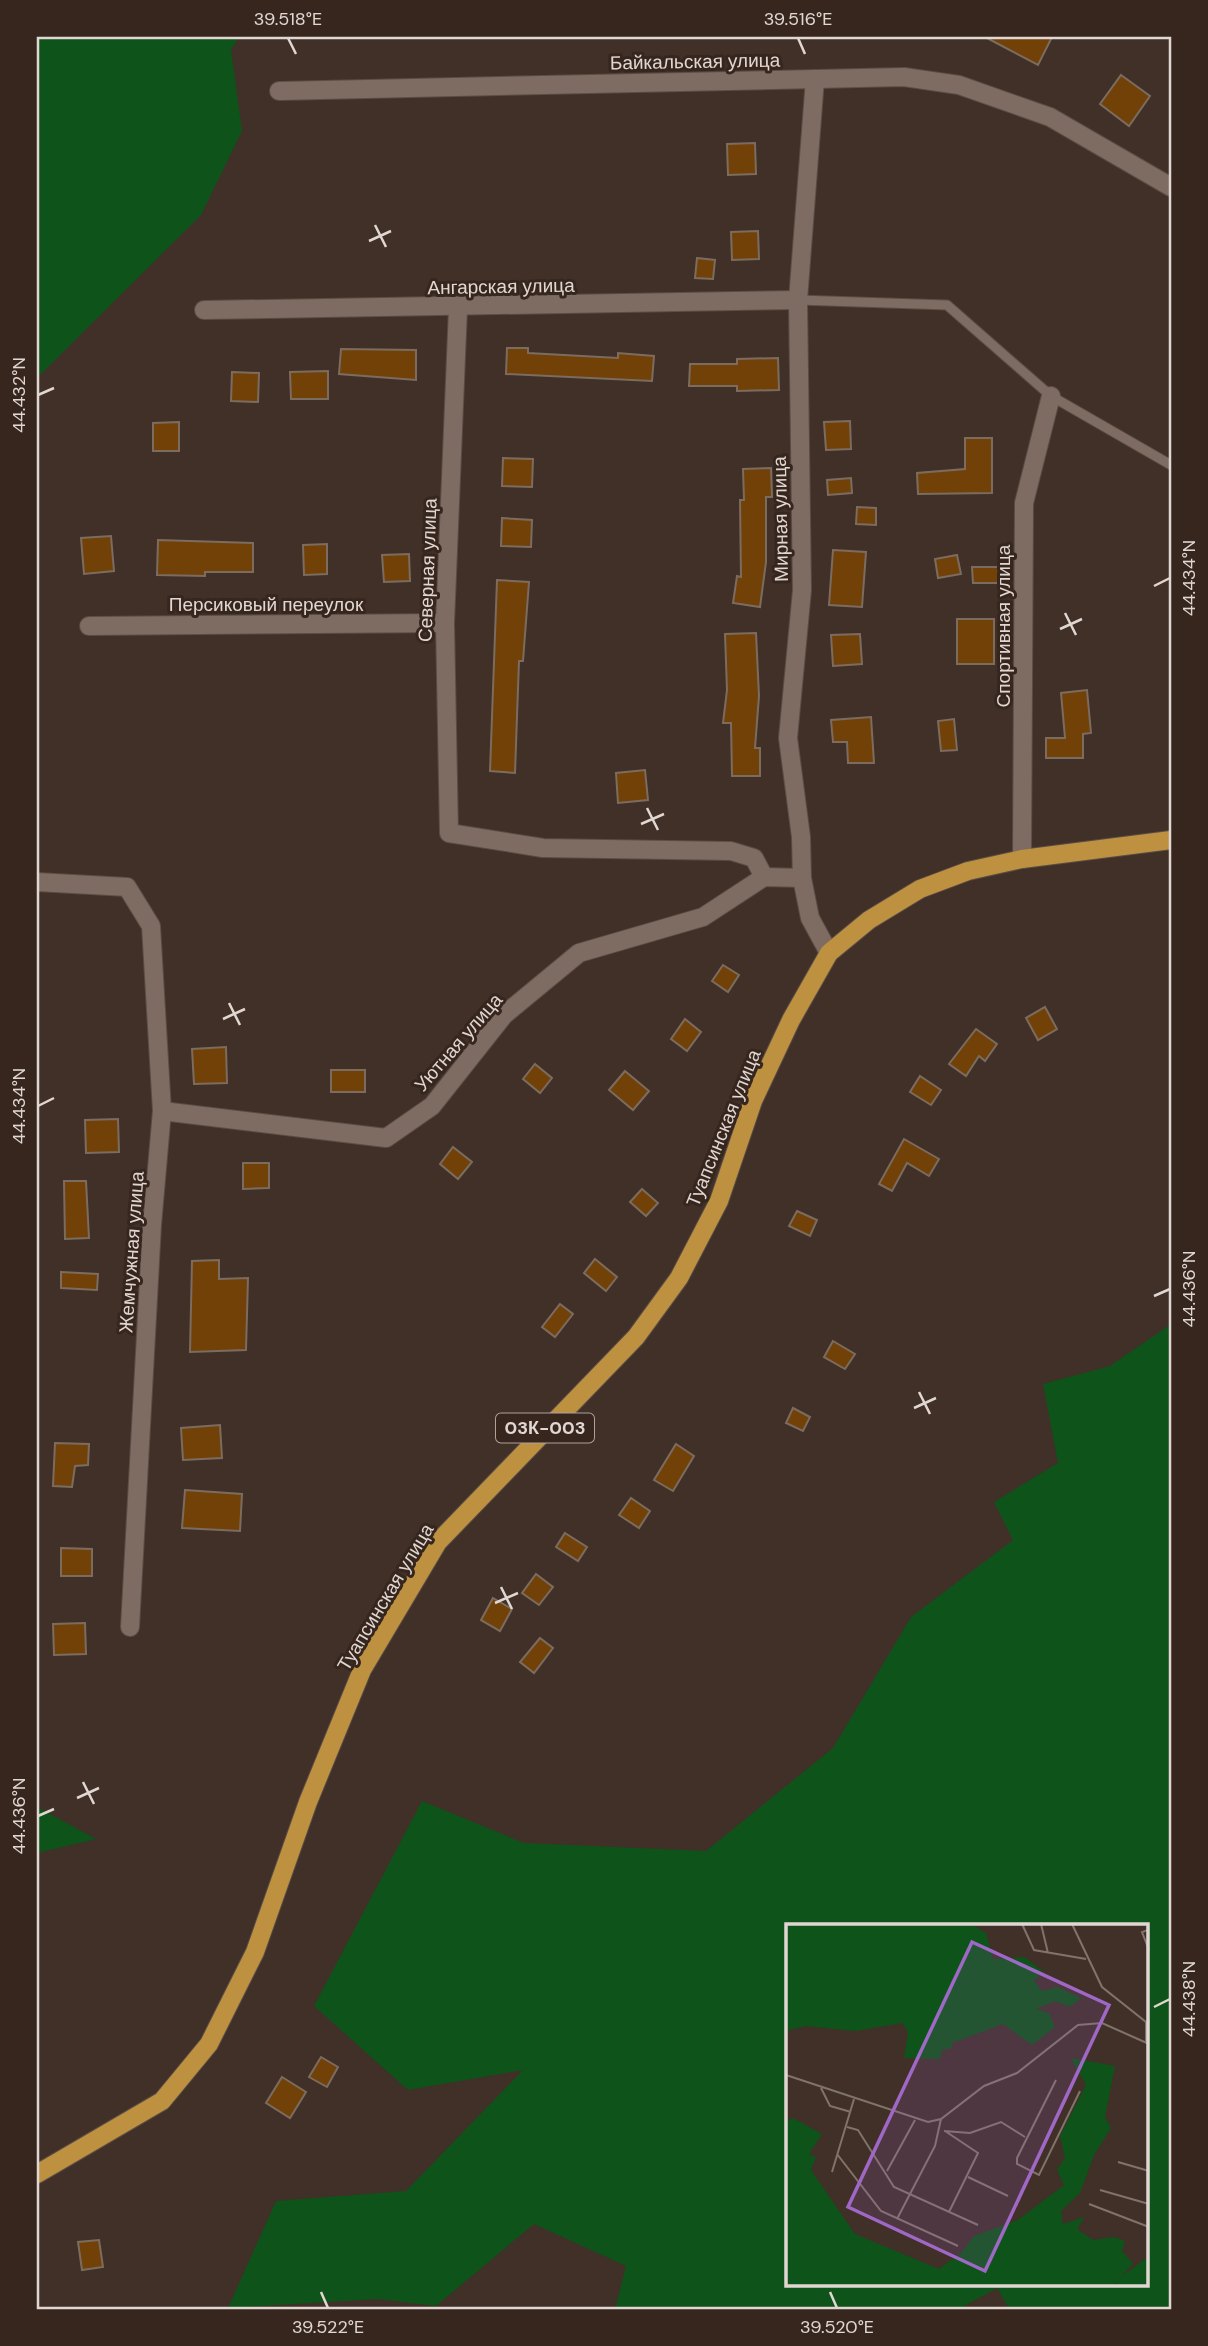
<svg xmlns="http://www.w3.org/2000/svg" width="1208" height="2346" viewBox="0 0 1208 2346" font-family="'DM Sans',sans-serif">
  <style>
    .green { fill: #0e5319; fill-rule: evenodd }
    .building { fill: #714108; stroke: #7b6c5f; stroke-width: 2 }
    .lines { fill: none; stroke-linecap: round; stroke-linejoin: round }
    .lane-casing { stroke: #5a4d46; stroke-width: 11 }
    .street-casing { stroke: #5a4d46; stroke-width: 20 }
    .primary-casing { stroke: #5a4d46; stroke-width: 20 }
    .lane { stroke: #7e6c62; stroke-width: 9 }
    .street { stroke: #7e6c62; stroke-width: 18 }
    .primary { stroke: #bd913f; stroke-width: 18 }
    .ticks { fill: none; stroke: #e1d7d2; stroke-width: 2.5 }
    .labels { text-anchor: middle; stroke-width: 6; stroke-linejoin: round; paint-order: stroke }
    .shield { fill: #36261e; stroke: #aea29c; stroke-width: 2 }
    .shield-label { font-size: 18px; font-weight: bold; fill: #e1d7d2 }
    .street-label { font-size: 19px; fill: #e1d7d2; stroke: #36261e }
    .inset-road { fill: none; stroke: #80736c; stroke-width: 2 }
    .view { fill: #9f68c6; fill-opacity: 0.15; stroke: #9f68c6; stroke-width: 3.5 }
    .inset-edge { fill: none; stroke: #e1d7d2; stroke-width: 3.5 }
    .neatline { fill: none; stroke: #e1d7d2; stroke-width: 2.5 }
    .ticks-label { font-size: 18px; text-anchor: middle; fill: #e1d7d2 }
  </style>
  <rect width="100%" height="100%" fill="#403028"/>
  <g class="green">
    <path d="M37,37H239L231,50L242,131L201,215L37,378Z"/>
    <path d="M1171,1324V2309H1009L997,2288L959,2309H615L626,2266L534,2224L436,2306L378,2299L228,2308L276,2201L406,2191L523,2070L408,2090L314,2006L422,1801L524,1843L706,1851L833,1748L911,1617L1013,1540L994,1502L1058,1463L1043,1384L1110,1366ZM788,1926H1147V2285H788Z"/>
    <path d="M37,1807L96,1839L37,1853Z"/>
  </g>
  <g class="building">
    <path d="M985,37H1052L1038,65Z"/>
    <path d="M1121,75L1150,96L1129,126L1100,104Z"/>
    <path d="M755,143L756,174L728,175L727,144Z"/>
    <path d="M758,231L759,259L732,260L731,232Z"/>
    <path d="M697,258L715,260L713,279L695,278Z"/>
    <path d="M507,348H528V353L618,358V353L654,356L652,381L506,374Z"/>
    <path d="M341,349L416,350V380L339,374Z"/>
    <path d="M778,358L779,390L737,391V386H689L690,364H737V359Z"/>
    <path d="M328,371V399H291L290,372Z"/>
    <path d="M232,372L259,373L258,402L231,401Z"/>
    <path d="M850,421L851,449L826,450L824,422Z"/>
    <path d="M179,422V451H153V423Z"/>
    <path d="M965,438H992V493L918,494L917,473L965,469Z"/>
    <path d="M503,458L533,459L532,487L502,486Z"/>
    <path d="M771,468L772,497H766V562L760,607L733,603L737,576L741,577L740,500H744L743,469Z"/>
    <path d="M851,478L852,493L828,495L827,480Z"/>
    <path d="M857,507L876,508V525L856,524Z"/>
    <path d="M502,518L532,520L531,547L501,546Z"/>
    <path d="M111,536L114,571L84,574L81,538Z"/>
    <path d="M158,540L253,543V572H205V576L157,575Z"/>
    <path d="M327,544V574L304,575L303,545Z"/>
    <path d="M833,550L866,552L862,607L829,605Z"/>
    <path d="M409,554L410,581L384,582L382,555Z"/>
    <path d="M957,555L961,574L938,578L935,559Z"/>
    <path d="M972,567H999V583H973Z"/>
    <path d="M497,580L529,582L523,661H519L515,773L490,771Z"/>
    <rect x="957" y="619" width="37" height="45"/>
    <path d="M756,633L759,696L755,748H760V776H732L731,723H723L727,690L725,634Z"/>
    <path d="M860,634L862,664L833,666L831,635Z"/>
    <path d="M1087,690L1091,733L1083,734V758H1046V738H1065L1061,693Z"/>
    <path d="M871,717L874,763H848L847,742H833L831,720Z"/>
    <path d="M954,719L957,750L941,751L938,721Z"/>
    <path d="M645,770L648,800L618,803L616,773Z"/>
    <path d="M723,965L739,975L728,992L712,981Z"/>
    <path d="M1045,1007L1057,1029L1038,1040L1026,1018Z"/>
    <path d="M685,1019L701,1032L687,1051L671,1039Z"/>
    <path d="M976,1029L997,1044L985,1061L979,1056L966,1076L949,1064Z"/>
    <path d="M226,1047L227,1083L194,1084L192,1049Z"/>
    <path d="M535,1064L552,1078L540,1093L523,1079Z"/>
    <rect x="331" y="1070" width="34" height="22"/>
    <path d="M625,1071L649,1091L633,1110L609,1090Z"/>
    <path d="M920,1076L941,1090L931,1105L910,1092Z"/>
    <path d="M118,1119L119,1152L86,1153L85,1120Z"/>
    <path d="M904,1139L939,1159L929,1176L907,1163L892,1191L879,1184Z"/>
    <path d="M453,1147L472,1162L458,1179L440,1164Z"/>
    <path d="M243,1163H269V1188L243,1189Z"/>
    <path d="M64,1181H86L89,1238L65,1239Z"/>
    <path d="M642,1189L658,1203L646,1216L630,1202Z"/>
    <path d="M797,1211L817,1220L810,1236L789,1226Z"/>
    <path d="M595,1259L617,1277L606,1291L584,1273Z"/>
    <path d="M219,1260V1279L248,1278L246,1350L190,1352L192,1261Z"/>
    <path d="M61,1272L98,1274L97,1290L61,1288Z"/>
    <path d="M560,1304L573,1314L555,1337L542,1327Z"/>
    <path d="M833,1341L855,1354L845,1369L824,1357Z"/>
    <path d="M793,1408L810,1417L803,1431L786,1423Z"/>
    <path d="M220,1425L222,1458L183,1460L181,1428Z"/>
    <path d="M55,1443L89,1444L88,1465L75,1466L72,1487L53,1486Z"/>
    <path d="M676,1444L694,1456L673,1491L654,1480Z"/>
    <path d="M185,1490L242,1494L240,1531L182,1528Z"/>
    <path d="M631,1498L650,1511L639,1528L619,1515Z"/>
    <path d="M565,1533L587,1547L578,1561L556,1547Z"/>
    <path d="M61,1548L92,1549V1576H61Z"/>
    <path d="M536,1574L553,1587L539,1605L522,1593Z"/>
    <path d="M493,1598L512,1609L500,1631L481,1620Z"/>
    <path d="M85,1623L86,1654L54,1655L53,1624Z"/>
    <path d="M540,1638L553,1648L534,1673L520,1662Z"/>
    <path d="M321,2057L338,2067L327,2087L309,2077Z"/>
    <path d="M282,2077L306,2092L290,2118L266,2103Z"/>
    <path d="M99,2240L103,2267L82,2270L78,2242Z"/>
  </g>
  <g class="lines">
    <g class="lane-casing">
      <path id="lane" d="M798,300L947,305L1051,396L1171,465"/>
    </g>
    <g class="street-casing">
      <g id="street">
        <path d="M815,79L798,300L802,590L788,738L801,837L802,878L810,918L829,953"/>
        <path d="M279,91L904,77L959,85L1050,117L1171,187"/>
        <path d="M458,308L445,623L449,833L543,848L731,851L754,858L764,877"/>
        <path d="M204,310L798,300"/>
        <path d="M89,626L445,623"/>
        <path d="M1022,859L1024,503L1051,396"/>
        <path d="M37,882L127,887L151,926L162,1111L152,1225L130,1627"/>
        <path d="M162,1111L386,1138L432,1106L504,1015L579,953L703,917L764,877L802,878"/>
      </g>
    </g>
    <g class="primary-casing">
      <path id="primary" d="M37,2174L162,2101L209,2044L255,1952L308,1802L362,1670L438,1542L636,1337L679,1278L719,1201L753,1101L791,1020L829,953L869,920L920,889L968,871L1022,859L1171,840"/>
    </g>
    <use href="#lane" class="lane"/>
    <use href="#street" class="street"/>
    <use href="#primary" class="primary"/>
  </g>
  <path class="ticks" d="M288,38L296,54M798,38L805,54M375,225L386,247M369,241L391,231M38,395L54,388M1154,586L1170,578M1065,613L1076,635M1060,629L1082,619M647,808L658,830M641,824L664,814M229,1003L240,1025M223,1019L245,1009M38,1106L54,1098M1154,1296L1170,1289M919,1392L930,1414M914,1408L936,1398M501,1587L512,1609M495,1603L518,1593M83,1782L94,1804M77,1798L99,1788M38,1816L54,1809M1154,2007L1170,1999M321,2292L328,2308M830,2292L837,2308"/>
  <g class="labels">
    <rect class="shield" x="496" y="1413.5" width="98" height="29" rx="5"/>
    <g class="shield-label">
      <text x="545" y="1434">03К-003</text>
    </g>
    <g class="street-label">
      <text transform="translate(695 61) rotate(-1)" y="7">Байкальская улица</text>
      <text transform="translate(501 286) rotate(-1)" y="7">Ангарская улица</text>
      <text transform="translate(780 519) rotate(-91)" y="7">Мирная улица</text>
      <text transform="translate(427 570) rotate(-88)" y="7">Северная улица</text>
      <text x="266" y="611">Персиковый переулок</text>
      <text transform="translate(1003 626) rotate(-90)" y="7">Спортивная улица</text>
      <text transform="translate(458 1042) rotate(-49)" y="7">Уютная улица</text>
      <text transform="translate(723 1128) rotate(-68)" y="7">Туапсинская улица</text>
      <text transform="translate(131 1252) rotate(-86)" y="7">Жемчужная улица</text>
      <text transform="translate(385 1597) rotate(-59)" y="7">Туапсинская улица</text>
    </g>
  </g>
  <g transform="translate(786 1924)">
    <rect width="362" height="362" fill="#403028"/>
    <path d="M0,0H185L200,9L207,35L238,33L257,47L248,57L256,67L271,63L295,74L284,83L269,77L250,85L263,89L269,103L246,121L217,100L166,119V124L156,126L154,135L118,134L122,109L117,99L69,107L20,102L0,107ZM285,134L329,142L319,193L325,204L308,231L294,269L275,287L277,300L299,293L291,305L307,316L329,313L339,317L336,327L347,339L327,362H0V197L7,194L36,210L23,230L30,233L25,246L69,310L153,345L175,329L188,312L232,296L278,261L271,246L279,234L274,212L300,161ZM362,333V362H329L333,354Z" fill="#0e5319"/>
    <path class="inset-road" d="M236,0L248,26L300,35M255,0L262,29M286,0L316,63L360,98V118M362,6L356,8L363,26M0,151L142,198L155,195L198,162L231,149L292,101L316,99L363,120M270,156L231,234V240L253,251L294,167M35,164L44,182L65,188M61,203L72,206L108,263L192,301M158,207L184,209L215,198L239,213M159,207L192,229L163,288M51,230L95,287L172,322M332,238L363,247M101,247L129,196M46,248L68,175M182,253L222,272M314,266L363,280M303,280L363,303M111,295L149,222L155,195"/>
    <path class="view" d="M186,18L323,81L199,347L62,283Z"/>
    <rect width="362" height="362" class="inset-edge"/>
  </g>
  <rect width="1208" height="2346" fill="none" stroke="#36261e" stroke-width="77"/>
  <rect x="38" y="38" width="1132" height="2270" class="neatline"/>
  <g class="ticks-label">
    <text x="288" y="25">39.518°E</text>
    <text x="798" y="25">39.516°E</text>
    <text transform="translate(19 395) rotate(-90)" y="6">44.432°N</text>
    <text transform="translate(1189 578) rotate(-90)" y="6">44.434°N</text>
    <text transform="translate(19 1106) rotate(-90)" y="6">44.434°N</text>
    <text transform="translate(1189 1289) rotate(-90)" y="6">44.436°N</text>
    <text transform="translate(19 1816) rotate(-90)" y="6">44.436°N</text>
    <text transform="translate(1189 1999) rotate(-90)" y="6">44.438°N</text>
    <text x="328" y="2333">39.522°E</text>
    <text x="837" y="2333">39.520°E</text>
  </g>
</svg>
